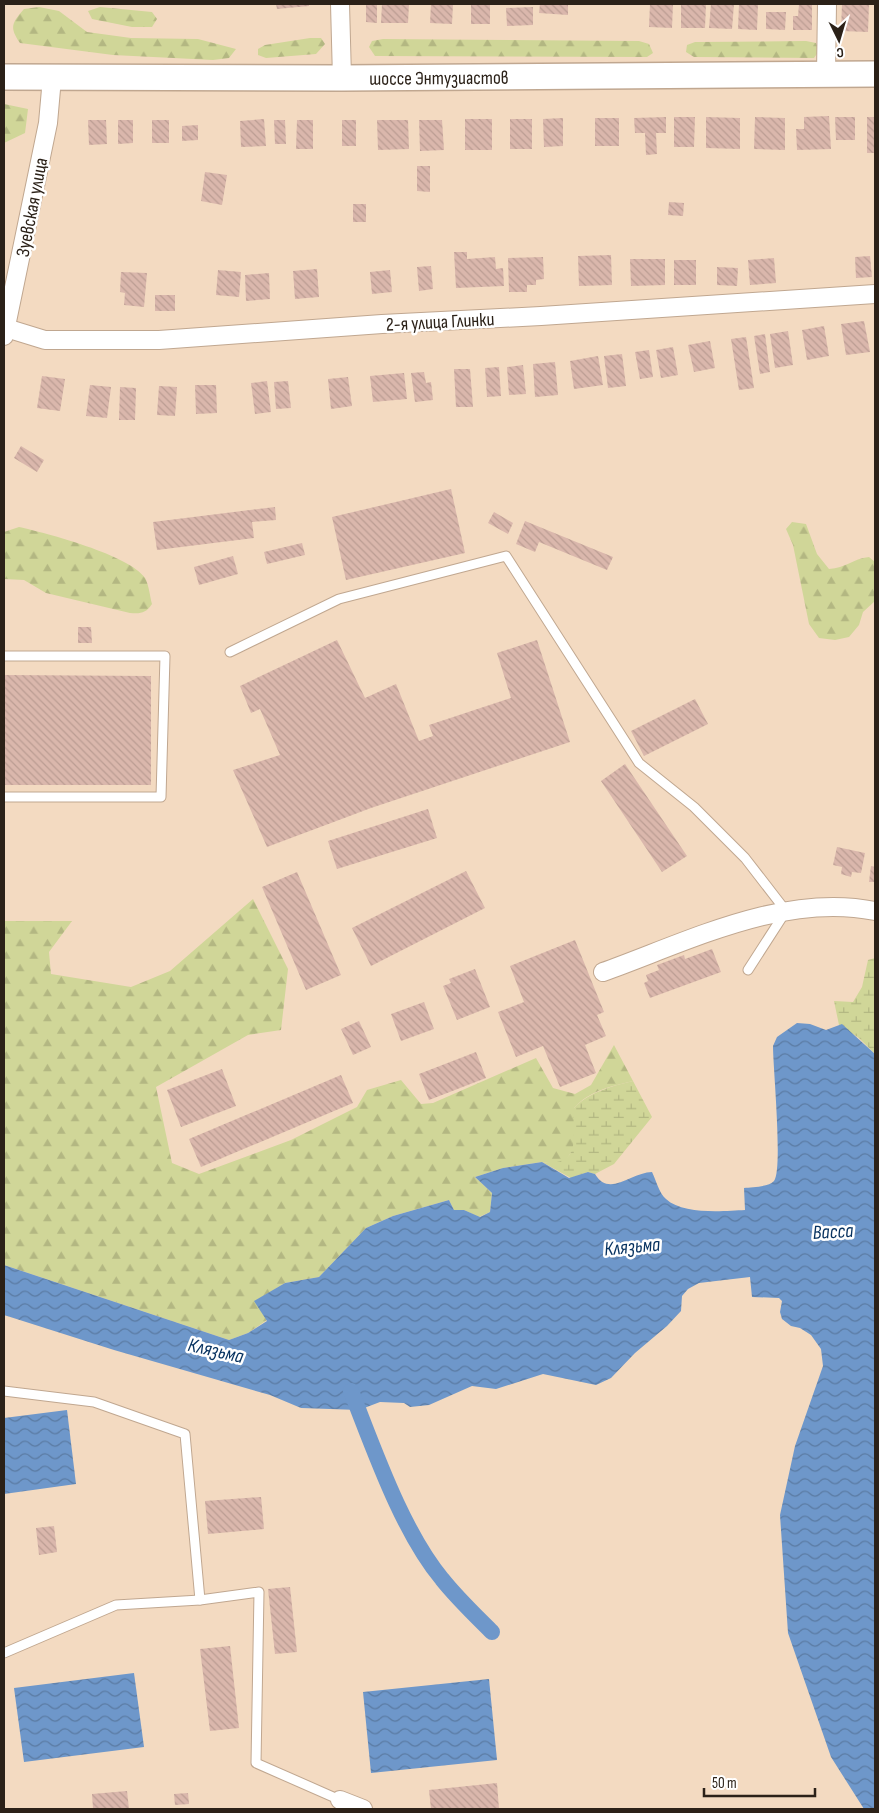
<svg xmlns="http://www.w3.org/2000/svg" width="879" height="1813" viewBox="0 0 879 1813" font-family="'Sofia Sans Condensed',sans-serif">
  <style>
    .forest { fill: url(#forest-firs) }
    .wetland { fill: url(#wetland-marsh) }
    .water { fill: url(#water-waves) }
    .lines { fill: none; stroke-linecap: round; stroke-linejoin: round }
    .canal { stroke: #6e97ca; stroke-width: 16 }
    .building { fill: url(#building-back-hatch) }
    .lane-casing { stroke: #c0a790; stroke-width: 11 }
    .street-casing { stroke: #c0a790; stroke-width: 20 }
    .secondary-casing { stroke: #c0a790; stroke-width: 28 }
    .lane { stroke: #fff; stroke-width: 9 }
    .street { stroke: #fff; stroke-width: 18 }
    .secondary { stroke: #fff; stroke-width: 25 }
    .labels { text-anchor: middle; stroke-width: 5; stroke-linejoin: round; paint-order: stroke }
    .street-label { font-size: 19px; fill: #2b2118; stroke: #fff }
    .water-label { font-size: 20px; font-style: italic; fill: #06315f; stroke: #fff }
  </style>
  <defs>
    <pattern id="forest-firs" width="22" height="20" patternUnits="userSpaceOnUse" patternTransform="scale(1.25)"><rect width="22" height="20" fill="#d0d698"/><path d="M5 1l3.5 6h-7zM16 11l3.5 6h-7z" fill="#b3b782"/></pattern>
    <pattern id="wetland-marsh" width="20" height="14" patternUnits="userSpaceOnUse" patternTransform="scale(1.25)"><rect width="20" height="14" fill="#d0d698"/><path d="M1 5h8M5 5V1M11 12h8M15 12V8" fill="none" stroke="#b3b782"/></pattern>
    <pattern id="water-waves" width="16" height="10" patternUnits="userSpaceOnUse" patternTransform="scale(1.25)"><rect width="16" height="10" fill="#6e97ca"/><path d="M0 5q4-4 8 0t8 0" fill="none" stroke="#5b7ba3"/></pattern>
    <pattern id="building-back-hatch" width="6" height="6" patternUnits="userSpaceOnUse" patternTransform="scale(1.25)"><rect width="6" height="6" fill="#dab7ac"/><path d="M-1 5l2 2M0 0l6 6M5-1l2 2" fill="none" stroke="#bb9d93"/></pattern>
  </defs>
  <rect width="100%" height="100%" fill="#f3dac1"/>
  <g class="forest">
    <path d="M39,7L59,11L87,32L131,38L198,39L236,49L229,58L213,60L113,55L20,43C9,27 12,23 24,9Z"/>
    <path d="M100,7L152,12L157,19L152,27H132L92,19L88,11Z"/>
    <path d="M310,38H321L325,44L316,54L266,58L258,55V49L265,45Z"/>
    <path d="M383,39L639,41L649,44L653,53L647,57L375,56L369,47L372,41Z"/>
    <path d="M806,41L816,43L819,51L814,58L694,57L686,52L687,45L695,42Z"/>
    <path d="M4,104L28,109L25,133L4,143Z"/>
    <path d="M792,522L806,524L817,554L829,569C846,568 852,559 869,557L875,562V601L863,612L859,625L849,637L835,640L819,638L809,624L793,545L786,529Z"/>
    <path d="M19,527C46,533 130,555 145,578C149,585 150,597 152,604C146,613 141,614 130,613L46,593L24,580L4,579V532Z"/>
    <path d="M253,899L288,969L281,1030L248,1035L156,1087L172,1163L199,1174L291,1140L357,1107L367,1090L401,1080L421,1104L433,1103L536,1058L553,1088L575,1094L591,1085L614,1045L633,1081C612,1086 589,1091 574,1108V1148L566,1160L556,1164L542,1162L503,1168L475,1177L492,1193L490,1212L479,1217L464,1210H454L449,1200L393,1216L366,1228L319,1277L285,1283L255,1301L267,1320L248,1333L229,1340L4,1265V921H72L49,952L51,974L131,987L170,971Z"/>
  </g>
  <g class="wetland">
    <path d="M875,958V1054L859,1038L839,1025L834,1001L853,1002L862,987L868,960Z"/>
    <path d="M633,1081L652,1117L614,1164L595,1174L588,1172L571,1178L542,1162C583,1167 572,1137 574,1108C589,1092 612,1086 633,1081Z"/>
  </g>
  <g class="water">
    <path d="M797,1023L810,1024L826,1030L842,1024L875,1054V1809H864L831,1757L788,1633L780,1515L795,1446L823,1366L821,1349L811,1335L800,1328L791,1326L782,1319L780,1312L782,1301L779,1298L752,1297L750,1277L699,1283L688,1289L682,1296L681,1311L667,1326L635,1353L611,1378L596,1385L543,1374L496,1389L472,1386L429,1405L410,1407L404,1403L380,1402L359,1410L301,1408L270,1395L114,1350L4,1315V1265L229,1340L248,1333L267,1321L254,1301L285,1283L319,1277L366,1228L393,1216L449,1200L454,1210H464L480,1217L490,1212L492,1193L475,1177L503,1168L542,1162L569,1178L588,1172L595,1174C609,1198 632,1172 652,1172C656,1180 659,1193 666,1199C683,1215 724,1211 745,1210L744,1188C752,1187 769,1187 774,1181C783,1170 773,1068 773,1046L777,1037Z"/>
    <path d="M67,1410L76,1484L4,1494V1418Z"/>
    <path d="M134,1673L144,1747L24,1762L14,1688Z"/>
    <path d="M489,1679L497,1760L371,1773L363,1692Z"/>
  </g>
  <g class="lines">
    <path class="canal" d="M351,1391C374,1449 402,1531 442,1579C457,1598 475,1615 492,1632"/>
  </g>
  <g class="building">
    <path d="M276,4H309V6L277,9Z"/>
    <path d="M366,4H377V23L366,22Z"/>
    <path d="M382,4H409L408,23H381Z"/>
    <path d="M431,4H453L452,24L430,23Z"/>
    <rect x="471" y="4" width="19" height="20"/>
    <path d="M540,4H568V15L539,13Z"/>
    <path d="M650,4H673L672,28L649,27Z"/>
    <path d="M681,4H706L705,28H681Z"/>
    <path d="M711,4H734L732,29L709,28Z"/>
    <path d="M739,4H758L757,30L738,29Z"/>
    <path d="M799,4H812V30H793V16H798Z"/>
    <path d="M842,4H869L868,32L841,31Z"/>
    <path d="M533,7V25L507,26L506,8Z"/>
    <path d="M766,12H786L785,30L766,29Z"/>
    <path d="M829,116L831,149L797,150L796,129H804V117Z"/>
    <path d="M666,117V133H656L657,154L646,155L645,133H635L634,118Z"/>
    <path d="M674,117H695L694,147H674Z"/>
    <path d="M706,117L740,118V149L706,148Z"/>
    <path d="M755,117L785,118V150L754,149Z"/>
    <path d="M835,117H855V140H836Z"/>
    <rect x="867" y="117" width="8" height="36"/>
    <path d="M563,118V146L544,147L543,119Z"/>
    <rect x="595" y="118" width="24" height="28"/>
    <path d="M264,119L266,146L241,147L240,121Z"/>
    <rect x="465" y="119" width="27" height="31"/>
    <rect x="510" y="119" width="22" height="30"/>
    <path d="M88,120H106L107,144L89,145Z"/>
    <path d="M118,120H133V143L118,144Z"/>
    <rect x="152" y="120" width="17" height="23"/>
    <path d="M274,120H285L286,144H275Z"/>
    <path d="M297,120H313V149H296Z"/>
    <rect x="342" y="120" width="14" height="26"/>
    <path d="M377,120H408L409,149L378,150Z"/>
    <path d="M419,120H442L444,150L420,151Z"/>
    <path d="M198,125V140L182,141V126Z"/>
    <path d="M417,166H430V192L417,191Z"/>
    <path d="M205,172L227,175L222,205L201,201Z"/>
    <path d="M669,202L684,203L683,216L668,215Z"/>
    <rect x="353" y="204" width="13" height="18"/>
    <path d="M454,252H467V259L495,257L496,269L503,268L504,286L456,288Z"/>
    <path d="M611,255L612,285L579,286L578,256Z"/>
    <path d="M870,256L872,277L856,278L855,257Z"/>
    <path d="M543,257L544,279L536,280V285H527V292H509L508,258Z"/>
    <path d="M774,258L776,283L750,285L748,260Z"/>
    <path d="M630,259H665V285L631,286Z"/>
    <rect x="674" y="260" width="22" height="25"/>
    <path d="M431,266L433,289L419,291L417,267Z"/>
    <path d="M717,267L738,268L737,286L717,285Z"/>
    <path d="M317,269L319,297L295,299L293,271Z"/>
    <path d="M218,270L241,272L239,297L216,295Z"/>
    <path d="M390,270L392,292L372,294L370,272Z"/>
    <path d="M121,272L147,273L144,307L124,305L125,293L120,292Z"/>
    <path d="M269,273L270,299L246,301L245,275Z"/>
    <rect x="155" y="295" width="20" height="16"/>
    <path d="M864,321L870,352L846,355L841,324Z"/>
    <path d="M824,326L829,356L807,360L802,330Z"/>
    <path d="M788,331L793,365L775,368L770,334Z"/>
    <path d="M765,334L770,372L760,374L754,336Z"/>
    <path d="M746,337L754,388L739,390L731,339Z"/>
    <path d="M710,341L715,368L694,372L688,345Z"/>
    <path d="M673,347L678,375L661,378L656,350Z"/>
    <path d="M649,350L653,377L640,379L635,352Z"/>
    <path d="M622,354L626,386L608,388L604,356Z"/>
    <path d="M598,356L603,385L574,389L570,361Z"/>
    <path d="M555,362L558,395L535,397L533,364Z"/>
    <path d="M523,365L526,394L509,395L507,367Z"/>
    <path d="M499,367L501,396L487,397L485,368Z"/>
    <path d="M454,369H470L473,407H456Z"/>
    <path d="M424,372L426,383L431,382L433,400L415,402L411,373Z"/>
    <path d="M404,373L407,399L373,402L370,376Z"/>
    <path d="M42,376L65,379L60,411L37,408Z"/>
    <path d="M348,377L352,406L331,409L328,379Z"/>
    <path d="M267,381L271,412L255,414L251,383Z"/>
    <path d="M288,381L291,408L276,409L274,382Z"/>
    <path d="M90,385L111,387L107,418L86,416Z"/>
    <path d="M195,385H216L217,413L196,414Z"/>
    <path d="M159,386L177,387L175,416L157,415Z"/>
    <path d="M120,387L136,388L135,420H119Z"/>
    <path d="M21,446L44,460L37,472L14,458Z"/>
    <path d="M451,489L465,553L346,580L332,517Z"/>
    <path d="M275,507L276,520L252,522L254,538L157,550L153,522Z"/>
    <path d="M494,512L513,523L508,534L488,523Z"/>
    <path d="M525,521L613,557L607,570L539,542L535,552L516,544Z"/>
    <path d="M302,543L305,555L267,564L264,552Z"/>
    <path d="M233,556L238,574L199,585L194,567Z"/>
    <path d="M78,627H91L92,643H78Z"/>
    <path d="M337,640L365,698L396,684L419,741L433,736L429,725L511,698L497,653L537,640L570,742L371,808L267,847L233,770L280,755L260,709L251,713L240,686Z"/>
    <path d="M4,675L151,676V785H4Z"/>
    <path d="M695,699L708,724L644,756L631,731Z"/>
    <path d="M625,764L687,856L662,872L601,781Z"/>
    <path d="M428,809L437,838L337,869L328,841Z"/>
    <path d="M837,847L865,853L861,873L852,872L851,877L841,874L842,867L833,865Z"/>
    <path d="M871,866L875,867V882H869Z"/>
    <path d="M466,871L485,908L371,966L352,928Z"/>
    <path d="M297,872L341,975L306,990L262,887Z"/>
    <path d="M575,940L604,1012L597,1015L606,1036L585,1045L596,1073L560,1087L543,1046L516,1057L498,1012L524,1002L510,966Z"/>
    <path d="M712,949L721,972L650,998L644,983L648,981L646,975L659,970L657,965L684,955L685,959Z"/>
    <path d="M475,969L490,1007L457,1020L443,986L451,983L449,979Z"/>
    <path d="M424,1002L434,1029L401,1041L391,1014Z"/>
    <path d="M359,1021L371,1047L353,1055L341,1029Z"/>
    <path d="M476,1052L486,1078L429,1100L419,1074Z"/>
    <path d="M222,1069L236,1106L181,1127L167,1090Z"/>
    <path d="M341,1075L353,1103L201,1167L189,1139Z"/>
    <path d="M261,1497L264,1529L208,1534L205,1501Z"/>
    <path d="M54,1526L57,1552L39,1555L36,1528Z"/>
    <path d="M290,1587L297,1652L275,1654L268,1589Z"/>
    <path d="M230,1646L239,1728L210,1731L200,1649Z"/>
    <path d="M497,1783L499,1809H431L429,1790Z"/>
    <path d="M127,1791L129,1809H93L92,1794Z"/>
    <path d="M188,1793L189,1804L175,1805L174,1794Z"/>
  </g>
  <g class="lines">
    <g class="lane-casing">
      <g id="lane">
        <path d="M230,652L339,599L506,556L639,763L694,807L745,858L786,911L748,970"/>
        <path d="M4,656H165L161,797H4"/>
        <path d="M4,1391L94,1402L185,1434L200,1600L259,1592L256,1763L340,1800"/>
        <path d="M4,1653L116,1605L200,1600"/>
      </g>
    </g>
    <g class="street-casing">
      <g id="street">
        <path d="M340,4L342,78"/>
        <path d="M826,74L827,4"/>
        <path d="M6,328L45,340H159L382,324L541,316L875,294"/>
        <path d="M4,336L48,123L52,78"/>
        <path d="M603,972C687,942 784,892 875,911"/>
        <path d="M340,1800L363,1809"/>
      </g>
    </g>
    <g class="secondary-casing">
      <g id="secondary">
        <path id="s1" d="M4,77L342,78L875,74"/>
      </g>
    </g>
    <use href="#lane" class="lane"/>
    <use href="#street" class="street"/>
    <use href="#secondary" class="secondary"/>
  </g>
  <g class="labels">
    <g class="street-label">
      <text dy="7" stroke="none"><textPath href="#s1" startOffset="435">шоссе Энтузиастов</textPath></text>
      <text transform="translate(31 207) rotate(-79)" y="7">Зуевская улица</text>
      <text transform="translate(440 321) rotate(-3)" y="7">2-я улица Глинки</text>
    </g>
    <g class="water-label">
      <text transform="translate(833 1231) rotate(-3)" y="7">Васса</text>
      <text transform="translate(632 1246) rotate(-5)" y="7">Клязьма</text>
      <text transform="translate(216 1350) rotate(13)" y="7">Клязьма</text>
    </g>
  </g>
  <rect width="879" height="1813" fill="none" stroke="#2b2118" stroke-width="10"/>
  <g transform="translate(839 40) rotate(175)" stroke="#ffffff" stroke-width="4" paint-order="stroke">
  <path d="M0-4L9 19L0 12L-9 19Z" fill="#2b2118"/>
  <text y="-8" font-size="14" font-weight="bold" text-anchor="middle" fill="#2b2118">С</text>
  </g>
  <path d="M704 1788v8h111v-8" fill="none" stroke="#2b2118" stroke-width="2.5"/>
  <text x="712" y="1788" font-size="15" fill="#2b2118" stroke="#ffffff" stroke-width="4" paint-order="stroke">50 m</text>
</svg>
